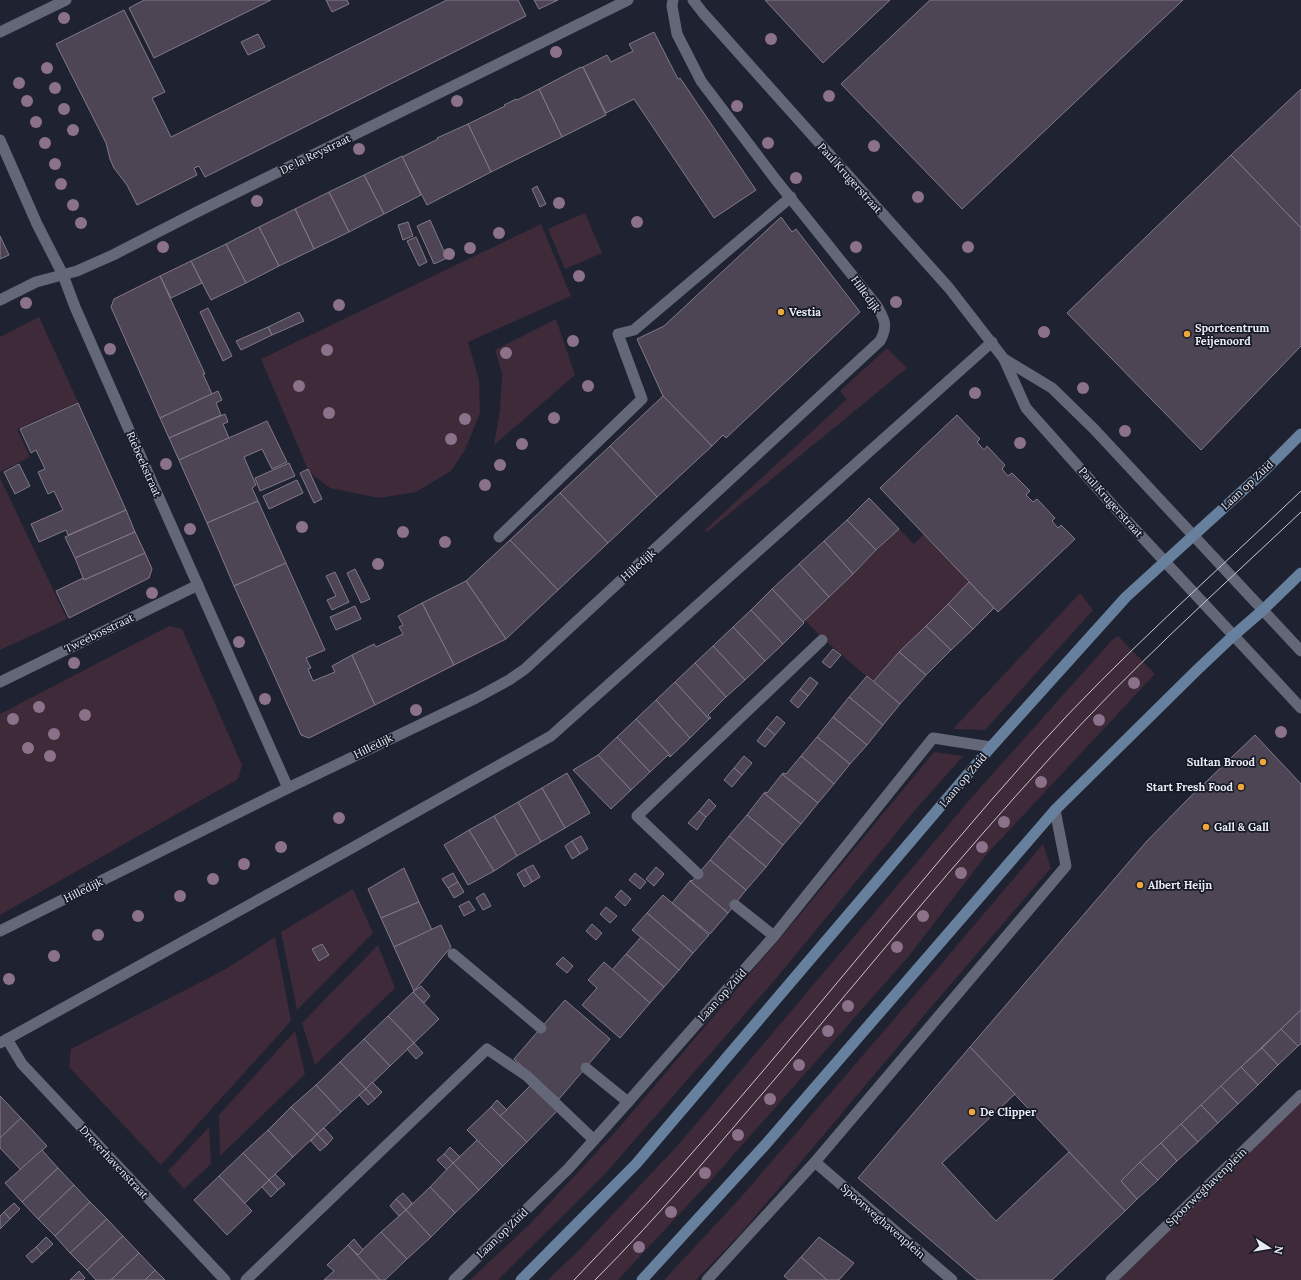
<svg xmlns="http://www.w3.org/2000/svg" width="1301" height="1280" viewBox="0 0 1301 1280" font-family="Lora,serif">
  <style>
    .green { fill: #3e2a38 }
    .building { fill: #4d4554; stroke: #827a8b }
    .lines { fill: none; stroke-linecap: round; stroke-linejoin: round }
    .service { stroke: #636778; stroke-width: 11 }
    .pedestrian { stroke: #636778; stroke-width: 11 }
    .minor { stroke: #636778; stroke-width: 11 }
    .secondary { stroke: #66809d; stroke-width: 11 }
    .tram { stroke: #c8cad4; stroke-width: 1 }
    .tree { fill: #8c718b }
    .poi-dot { fill: #eda83b; stroke: #161926; stroke-width: 1.5 }
    .labels { text-anchor: middle; stroke-width: 3.5; stroke-linejoin: round; paint-order: stroke }
    .street-label { font-size: 11px; fill: #e8eaf4; stroke: #161926 }
    .poi-label { font-size: 11px; font-weight: bold; fill: #e8eaf4; stroke: #161926; text-anchor: start }
  </style>
  <rect width="100%" height="100%" fill="#1f2230"/>
  <g class="green">
    <path d="M585,213L602,253L565,269L548,229Z"/>
    <path d="M541,224L571,296L468,342L479,380L480,413L465,450L451,471L416,492L379,498L330,488L309,472L261,359Z"/>
    <path d="M39,317L78,402L17,429L30,457L0,472V337Z"/>
    <path d="M556,319L575,375L494,445L500,410L502,373L495,350Z"/>
    <path d="M887,348L907,368L707,532L705,530L847,399L840,391Z"/>
    <path d="M0,478L67,619L0,650Z"/>
    <path d="M899,529L914,544L924,534L969,582L902,649L873,682L820,636L805,620Z"/>
    <path d="M1080,593L1093,610L985,730L953,729Z"/>
    <path d="M169,626L182,629L242,765L238,779L0,915V714Z"/>
    <path d="M1118,636L1155,674L987,854L909,956L713,1178L618,1280H548L580,1249L678,1145L972,797L1112,640Z"/>
    <path d="M934,752L963,756L916,809L773,982L604,1175L498,1280H470L531,1223L617,1130L798,917Z"/>
    <path d="M1043,844L1051,868L932,1006L742,1232L696,1280H664L742,1196L943,962Z"/>
    <path d="M353,889L373,933L297,1010L281,932Z"/>
    <path d="M275,937L291,1021L161,1165L69,1067L71,1049L226,969Z"/>
    <path d="M378,945L395,988L315,1065L302,1023Z"/>
    <path d="M295,1031L305,1074L220,1156L219,1115Z"/>
    <path d="M1301,1098V1280H1112Z"/>
    <path d="M209,1127L211,1164L184,1189L168,1171Z"/>
  </g>
  <g class="building">
    <path d="M144,0H271L154,58L129,8Z"/>
    <path d="M326,0H347L349,4L332,12Z"/>
    <path d="M447,0H518L526,16L205,177L199,166L194,168L197,175L137,205L127,185L114,168L110,159L106,143L56,44L124,10L165,92L152,98L171,137Z"/>
    <path d="M534,0H558L539,9Z"/>
    <path d="M765,0H890L823,63Z"/>
    <path d="M930,0H1183L962,209L841,84Z"/>
    <path d="M654,32L678,79L680,78L756,190L714,218L634,99L606,113L583,67L607,55L611,62L633,51L629,44Z"/>
    <path d="M258,34L265,47L248,55L241,42Z"/>
    <path d="M581,67V68L583,67L606,115L562,137L539,89Z"/>
    <path d="M539,89L562,137L491,172L468,124L505,106L504,105L516,99L517,100Z"/>
    <path d="M1301,89V228L1231,155Z"/>
    <path d="M468,124L491,172L427,205L402,157L438,139L437,138Z"/>
    <path d="M1231,155L1301,228V346L1201,450L1067,313Z"/>
    <path d="M402,156L421,195L384,214L364,175Z"/>
    <path d="M364,175L384,214L349,232L329,192Z"/>
    <path d="M537,186L546,204L540,207L532,189Z"/>
    <path d="M329,192L349,232L314,249L295,209Z"/>
    <path d="M295,209L314,249L279,266L259,227Z"/>
    <path d="M781,217L792,232L796,229L860,312L726,438L723,435L712,446L663,396L637,339L664,326Z"/>
    <path d="M430,220L447,258L434,264L417,226Z"/>
    <path d="M408,222L413,236L403,240L398,225Z"/>
    <path d="M259,227L279,266L246,283L226,244Z"/>
    <path d="M0,236L9,255L0,259Z"/>
    <path d="M416,237L427,262L419,266L407,241Z"/>
    <path d="M226,244L246,283L211,300L191,261Z"/>
    <path d="M191,261L202,283L171,298L160,276Z"/>
    <path d="M160,276L205,374H203L212,394L160,418L111,307L114,299Z"/>
    <path d="M208,308L232,356L223,361L200,312Z"/>
    <path d="M299,312L304,321L272,335L268,327Z"/>
    <path d="M268,327L272,335L241,350L236,341Z"/>
    <path d="M218,391L222,400L216,403L221,415L169,438L160,418Z"/>
    <path d="M663,396L712,446L657,497L610,446Z"/>
    <path d="M78,403L126,510L68,535L66,530L39,542L31,524L63,510L54,491L48,494L38,472L45,469L36,450L31,453L20,429Z"/>
    <path d="M225,414L228,422L223,424L229,438L179,460L169,438Z"/>
    <path d="M957,415L980,439L977,442L984,450L987,446L1005,465L1002,469L1008,476L1012,473L1030,491L1026,495L1033,502L1037,499L1055,518L1052,521L1058,528L1061,525L1075,539L998,612L880,488Z"/>
    <path d="M267,421L287,462L272,469L262,449L244,457L256,485L252,488L258,501L207,523L179,460Z"/>
    <path d="M610,446L657,497L608,543L560,493Z"/>
    <path d="M289,463L295,476L260,491L255,478Z"/>
    <path d="M19,464L30,486L15,494L4,472Z"/>
    <path d="M308,469L322,499L314,503L300,473Z"/>
    <path d="M297,480L303,493L269,509L263,496Z"/>
    <path d="M560,493L608,543L558,590L510,540Z"/>
    <path d="M869,498L899,529L876,550L847,520Z"/>
    <path d="M258,501L286,563L234,586L207,523Z"/>
    <path d="M126,510L135,532L75,558L65,537Z"/>
    <path d="M847,520L876,550L853,574L824,541Z"/>
    <path d="M135,532L145,553L84,580L75,558Z"/>
    <path d="M510,540L558,590L506,639L466,581Z"/>
    <path d="M824,541L853,574L829,597L799,564Z"/>
    <path d="M145,553L152,569L149,578L69,618L56,591L83,578L84,580Z"/>
    <path d="M286,563L325,650L306,658L311,668L308,669L313,681L335,672L332,666L352,655L375,705L309,738L301,735L234,586Z"/>
    <path d="M799,564L829,597L803,622L772,589Z"/>
    <path d="M355,569L370,599L361,603L347,573Z"/>
    <path d="M335,572L349,602L332,610L327,600L336,596L326,576Z"/>
    <path d="M466,581L506,639L454,665L422,603Z"/>
    <path d="M969,582L994,608L973,629L948,604Z"/>
    <path d="M772,589L804,623L783,644L751,610Z"/>
    <path d="M422,603L454,665L375,705L352,655L374,644L376,647L403,634L399,627L403,625L398,616Z"/>
    <path d="M948,604L973,629L951,650L926,626Z"/>
    <path d="M355,606L361,619L336,630L330,617Z"/>
    <path d="M751,610L783,644L765,661L733,627Z"/>
    <path d="M926,626L951,650L926,675L899,652Z"/>
    <path d="M733,627L765,661L745,680L713,646Z"/>
    <path d="M713,646L745,680L726,697L695,663Z"/>
    <path d="M833,649L841,655L830,668L822,662Z"/>
    <path d="M899,652L926,675L900,704L873,682Z"/>
    <path d="M695,663L726,697L708,715L711,718L709,719L675,682Z"/>
    <path d="M867,676L900,704L883,725L849,697Z"/>
    <path d="M810,677L818,683L808,696L800,689Z"/>
    <path d="M675,682L709,719L690,738L656,700Z"/>
    <path d="M800,689L808,696L798,708L790,701Z"/>
    <path d="M849,697L883,725L867,745L833,717Z"/>
    <path d="M656,700L690,738L671,756L636,719Z"/>
    <path d="M777,716L785,723L775,735L767,728Z"/>
    <path d="M833,717L867,745L850,764L817,737Z"/>
    <path d="M636,719L671,756L670,757L668,755L650,772L617,737Z"/>
    <path d="M767,728L775,735L765,747L757,741Z"/>
    <path d="M1255,735L1301,784V1010L1121,1181L1137,1199L1125,1211L970,1047L1147,841L1187,800Z"/>
    <path d="M617,737L650,772L631,790L598,755Z"/>
    <path d="M817,737L850,764L834,784L801,756Z"/>
    <path d="M598,755L631,790L611,809L573,770Z"/>
    <path d="M744,756L752,763L742,775L734,768Z"/>
    <path d="M801,756L834,784L818,803L782,774L783,773L786,774Z"/>
    <path d="M734,768L742,775L732,787L724,780Z"/>
    <path d="M567,773L590,813L565,828L542,788Z"/>
    <path d="M782,774L818,803L801,824L764,793L766,792L767,793Z"/>
    <path d="M542,788L565,828L541,842L518,802Z"/>
    <path d="M764,793L801,824L783,845L747,815Z"/>
    <path d="M709,799L716,806L706,817L699,811Z"/>
    <path d="M518,802L541,842L517,856L494,816Z"/>
    <path d="M699,811L706,817L697,830L688,823Z"/>
    <path d="M747,815L783,845L766,867L729,836Z"/>
    <path d="M494,816L517,856L494,871L469,830Z"/>
    <path d="M469,830L494,871L468,885L444,845Z"/>
    <path d="M581,836L588,849L580,854L572,841Z"/>
    <path d="M729,836L766,867L746,890L710,860Z"/>
    <path d="M572,841L580,854L572,859L565,846Z"/>
    <path d="M710,860L746,890L728,913L690,881L691,880L692,881Z"/>
    <path d="M533,865L540,877L532,882L525,869Z"/>
    <path d="M656,867L664,874L654,886L646,879Z"/>
    <path d="M404,868L419,902L381,918L368,889Z"/>
    <path d="M525,869L532,882L524,887L517,874Z"/>
    <path d="M453,873L458,882L448,888L442,879Z"/>
    <path d="M635,873L646,882L640,889L629,880Z"/>
    <path d="M690,881L728,913L710,934L672,903Z"/>
    <path d="M458,882L464,892L454,898L448,888Z"/>
    <path d="M621,890L631,899L625,906L615,897Z"/>
    <path d="M484,893L491,906L483,910L476,898Z"/>
    <path d="M663,895L709,935L693,953L647,913Z"/>
    <path d="M469,901L475,910L464,916L459,906Z"/>
    <path d="M419,902L432,930L394,947L381,918Z"/>
    <path d="M606,907L617,916L610,923L600,914Z"/>
    <path d="M647,913L693,953L679,970L632,930Z"/>
    <path d="M592,924L602,933L596,940L586,931Z"/>
    <path d="M441,925L451,947L414,991L394,947Z"/>
    <path d="M641,937L679,970L664,987L626,954Z"/>
    <path d="M322,944L329,955L319,961L312,949Z"/>
    <path d="M626,954L664,987L650,1003L612,970Z"/>
    <path d="M563,957L573,966L567,973L556,964Z"/>
    <path d="M604,962L650,1003L620,1038L582,1005L597,988L588,980Z"/>
    <path d="M421,986L430,996L424,1003L413,992Z"/>
    <path d="M413,992L439,1019L414,1043L388,1016Z"/>
    <path d="M565,1000L610,1039L559,1099L514,1059Z"/>
    <path d="M1301,1010V1044L1298,1046L1281,1029Z"/>
    <path d="M388,1016L414,1043L390,1066L364,1039Z"/>
    <path d="M1281,1029L1298,1046L1278,1065L1262,1048Z"/>
    <path d="M364,1039L390,1066L366,1089L340,1062Z"/>
    <path d="M414,1043L423,1053L416,1059L407,1049Z"/>
    <path d="M970,1047L1015,1094L942,1163L996,1221L1069,1152L1125,1211L1052,1280H977L858,1178Z"/>
    <path d="M1262,1048L1278,1065L1258,1085L1241,1067Z"/>
    <path d="M340,1062L366,1089L341,1112L316,1085Z"/>
    <path d="M1241,1067L1258,1085L1238,1104L1221,1086Z"/>
    <path d="M372,1082L382,1092L375,1099L366,1089Z"/>
    <path d="M316,1085L341,1112L317,1134L291,1107Z"/>
    <path d="M531,1085L557,1111L527,1142L500,1116Z"/>
    <path d="M1221,1086L1238,1104L1218,1123L1201,1105Z"/>
    <path d="M366,1089L375,1099L368,1105L359,1095Z"/>
    <path d="M0,1096L21,1118L0,1138Z"/>
    <path d="M497,1100L507,1110L500,1116L491,1107Z"/>
    <path d="M1201,1105L1218,1123L1198,1142L1181,1124Z"/>
    <path d="M291,1107L317,1134L293,1157L268,1130Z"/>
    <path d="M491,1107L527,1142L503,1166L467,1130Z"/>
    <path d="M21,1118L47,1146L21,1170L0,1148V1138Z"/>
    <path d="M1181,1124L1198,1142L1177,1161L1161,1143Z"/>
    <path d="M324,1128L333,1138L327,1145L317,1134Z"/>
    <path d="M268,1130L293,1157L269,1180L243,1153Z"/>
    <path d="M317,1134L327,1145L320,1151L311,1141Z"/>
    <path d="M477,1140L503,1166L479,1190L453,1163Z"/>
    <path d="M1161,1143L1177,1161L1158,1180L1140,1162Z"/>
    <path d="M450,1147L460,1157L453,1163L444,1154Z"/>
    <path d="M42,1150L58,1168L22,1202L5,1183Z"/>
    <path d="M243,1153L269,1180L245,1203L219,1176Z"/>
    <path d="M444,1154L453,1163L447,1170L437,1160Z"/>
    <path d="M1140,1162L1158,1180L1137,1199L1121,1181Z"/>
    <path d="M453,1163L479,1190L455,1213L430,1187Z"/>
    <path d="M58,1168L74,1185L38,1219L22,1202Z"/>
    <path d="M275,1174L285,1184L278,1190L269,1180Z"/>
    <path d="M219,1176L252,1211L227,1235L194,1200Z"/>
    <path d="M269,1180L278,1190L271,1197L262,1187Z"/>
    <path d="M74,1185L90,1202L55,1236L38,1219Z"/>
    <path d="M430,1187L455,1213L431,1237L406,1210Z"/>
    <path d="M403,1193L412,1203L406,1210L396,1199Z"/>
    <path d="M396,1199L406,1210L399,1216L390,1206Z"/>
    <path d="M90,1202L107,1219L70,1253L55,1236Z"/>
    <path d="M14,1203L20,1209L10,1219L4,1212Z"/>
    <path d="M406,1210L431,1237L407,1259L381,1232Z"/>
    <path d="M4,1212L10,1219L0,1229V1216Z"/>
    <path d="M107,1219L123,1236L87,1270L70,1253Z"/>
    <path d="M381,1232L407,1259L385,1280H380L357,1255Z"/>
    <path d="M123,1236L139,1253L111,1280H96L87,1270Z"/>
    <path d="M46,1237L53,1244L42,1254L36,1247Z"/>
    <path d="M819,1237L854,1263L839,1280H827L801,1257Z"/>
    <path d="M354,1239L363,1250L358,1255L348,1245Z"/>
    <path d="M348,1245L357,1255L380,1280H324L334,1271L327,1265Z"/>
    <path d="M36,1247L42,1254L32,1263L26,1256Z"/>
    <path d="M139,1253L155,1270L145,1280H111Z"/>
    <path d="M801,1257L827,1280H789L784,1276Z"/>
    <path d="M155,1270L165,1280H145Z"/>
    <path d="M79,1271L85,1278L83,1280H70Z"/>
  </g>
  <g class="lines">
    <g class="service">
      <path d="M499,537L642,399L618,334L634,330L791,197"/>
      <path d="M698,874L637,816L822,640"/>
      <path d="M735,905L774,936"/>
      <path d="M453,954L541,1028"/>
      <path d="M586,1068L628,1102"/>
      <path d="M246,1280L487,1049L527,1076L594,1140"/>
    </g>
    <g class="pedestrian">
      <path d="M815,1162L952,1280"/>
      <path d="M1111,1280L1301,1095"/>
    </g>
    <g class="minor">
      <path d="M693,0L703,13L949,288L1004,359L1026,408L1116,509L1301,708"/>
      <path d="M0,32L66,0"/>
      <path d="M0,140L37,224L63,275L75,307L144,464L288,788"/>
      <path d="M0,300L36,282L77,271L113,255L197,212L628,0"/>
      <path d="M1004,359L1052,388L1094,429L1301,651"/>
      <path d="M0,682L198,585"/>
      <path d="M0,931L288,788L476,698L509,680L525,669L880,341C888,326 885,320 877,306L776,180L701,81L677,34L672,6L673,0"/>
      <path d="M7,1039L22,1064L225,1280"/>
      <path d="M0,1043L343,853L551,736L992,342"/>
      <path d="M454,1280L568,1169L628,1102L774,936L933,738L991,747"/>
      <path d="M707,1280L815,1162L1066,866L1055,810"/>
    </g>
    <g class="secondary">
      <path d="M521,1280L636,1164L991,747L1126,597L1261,474L1301,434"/>
      <path d="M642,1280L766,1144L1055,810L1197,670L1233,636L1263,610L1301,573"/>
    </g>
    <g class="tram">
      <path d="M574,1280C606,1246 639,1213 670,1178C796,1037 912,888 1038,747C1120,656 1213,575 1301,491"/>
      <path d="M595,1280C661,1214 720,1143 780,1073C869,967 957,860 1050,758C1128,671 1216,592 1301,512"/>
    </g>
  </g>
  <g class="tree">
    <circle cx="64" cy="18" r="6"/>
    <circle cx="771" cy="39" r="6"/>
    <circle cx="556" cy="52" r="6"/>
    <circle cx="47" cy="68" r="6"/>
    <circle cx="19" cy="83" r="6"/>
    <circle cx="55" cy="88" r="6"/>
    <circle cx="829" cy="96" r="6"/>
    <circle cx="27" cy="101" r="6"/>
    <circle cx="457" cy="101" r="6"/>
    <circle cx="737" cy="106" r="6"/>
    <circle cx="64" cy="109" r="6"/>
    <circle cx="36" cy="122" r="6"/>
    <circle cx="73" cy="130" r="6"/>
    <circle cx="45" cy="143" r="6"/>
    <circle cx="768" cy="143" r="6"/>
    <circle cx="874" cy="146" r="6"/>
    <circle cx="359" cy="149" r="6"/>
    <circle cx="55" cy="164" r="6"/>
    <circle cx="796" cy="178" r="6"/>
    <circle cx="61" cy="184" r="6"/>
    <circle cx="918" cy="197" r="6"/>
    <circle cx="257" cy="201" r="6"/>
    <circle cx="559" cy="203" r="6"/>
    <circle cx="73" cy="205" r="6"/>
    <circle cx="637" cy="222" r="6"/>
    <circle cx="81" cy="223" r="6"/>
    <circle cx="499" cy="233" r="6"/>
    <circle cx="163" cy="247" r="6"/>
    <circle cx="856" cy="247" r="6"/>
    <circle cx="968" cy="247" r="6"/>
    <circle cx="470" cy="248" r="6"/>
    <circle cx="449" cy="254" r="6"/>
    <circle cx="579" cy="276" r="6"/>
    <circle cx="896" cy="302" r="6"/>
    <circle cx="26" cy="303" r="6"/>
    <circle cx="339" cy="305" r="6"/>
    <circle cx="1044" cy="332" r="6"/>
    <circle cx="573" cy="341" r="6"/>
    <circle cx="110" cy="349" r="6"/>
    <circle cx="327" cy="350" r="6"/>
    <circle cx="506" cy="353" r="6"/>
    <circle cx="299" cy="386" r="6"/>
    <circle cx="588" cy="386" r="6"/>
    <circle cx="1083" cy="388" r="6"/>
    <circle cx="975" cy="393" r="6"/>
    <circle cx="329" cy="413" r="6"/>
    <circle cx="554" cy="418" r="6"/>
    <circle cx="465" cy="419" r="6"/>
    <circle cx="1125" cy="431" r="6"/>
    <circle cx="451" cy="439" r="6"/>
    <circle cx="1020" cy="443" r="6"/>
    <circle cx="522" cy="444" r="6"/>
    <circle cx="166" cy="464" r="6"/>
    <circle cx="500" cy="465" r="6"/>
    <circle cx="485" cy="485" r="6"/>
    <circle cx="302" cy="527" r="6"/>
    <circle cx="190" cy="529" r="6"/>
    <circle cx="403" cy="532" r="6"/>
    <circle cx="445" cy="542" r="6"/>
    <circle cx="378" cy="564" r="6"/>
    <circle cx="152" cy="593" r="6"/>
    <circle cx="239" cy="642" r="6"/>
    <circle cx="74" cy="663" r="6"/>
    <circle cx="1134" cy="683" r="6"/>
    <circle cx="265" cy="699" r="6"/>
    <circle cx="39" cy="707" r="6"/>
    <circle cx="416" cy="710" r="6"/>
    <circle cx="85" cy="715" r="6"/>
    <circle cx="13" cy="719" r="6"/>
    <circle cx="1099" cy="720" r="6"/>
    <circle cx="1281" cy="732" r="6"/>
    <circle cx="54" cy="734" r="6"/>
    <circle cx="28" cy="748" r="6"/>
    <circle cx="50" cy="756" r="6"/>
    <circle cx="1041" cy="782" r="6"/>
    <circle cx="339" cy="818" r="6"/>
    <circle cx="1004" cy="822" r="6"/>
    <circle cx="281" cy="847" r="6"/>
    <circle cx="982" cy="847" r="6"/>
    <circle cx="244" cy="864" r="6"/>
    <circle cx="961" cy="873" r="6"/>
    <circle cx="213" cy="879" r="6"/>
    <circle cx="180" cy="896" r="6"/>
    <circle cx="138" cy="916" r="6"/>
    <circle cx="923" cy="916" r="6"/>
    <circle cx="98" cy="935" r="6"/>
    <circle cx="897" cy="947" r="6"/>
    <circle cx="54" cy="956" r="6"/>
    <circle cx="9" cy="979" r="6"/>
    <circle cx="848" cy="1006" r="6"/>
    <circle cx="828" cy="1031" r="6"/>
    <circle cx="799" cy="1065" r="6"/>
    <circle cx="770" cy="1099" r="6"/>
    <circle cx="738" cy="1135" r="6"/>
    <circle cx="705" cy="1173" r="6"/>
    <circle cx="671" cy="1212" r="6"/>
    <circle cx="639" cy="1247" r="6"/>
  </g>
  <g class="poi-dot">
    <circle cx="781" cy="312" r="4"/>
    <circle cx="1187" cy="334" r="4"/>
    <circle cx="1263" cy="762" r="4"/>
    <circle cx="1241" cy="787" r="4"/>
    <circle cx="1206" cy="827" r="4"/>
    <circle cx="1140" cy="885" r="4"/>
    <circle cx="972" cy="1112" r="4"/>
  </g>
  <g class="labels">
    <g class="street-label">
      <text transform="translate(315 154) rotate(-26)" y="4">De la Reystraat</text>
      <text transform="translate(850 178) rotate(48)" y="4">Paul Krugerstraat</text>
      <text transform="translate(866 294) rotate(54)" y="4">Hilledijk</text>
      <text transform="translate(144 464) rotate(66)" y="4">Riebeekstraat</text>
      <text transform="translate(1247 485) rotate(-43)" y="4">Laan op Zuid</text>
      <text transform="translate(1111 502) rotate(48)" y="4">Paul Krugerstraat</text>
      <text transform="translate(638 565) rotate(-42)" y="4">Hilledijk</text>
      <text transform="translate(99 633) rotate(-26)" y="4">Tweebosstraat</text>
      <text transform="translate(373 746) rotate(-26)" y="4">Hilledijk</text>
      <text transform="translate(963 780) rotate(-50)" y="4">Laan op Zuid</text>
      <text transform="translate(83 890) rotate(-26)" y="4">Hilledijk</text>
      <text transform="translate(722 995) rotate(-48)" y="4">Laan op Zuid</text>
      <text transform="translate(114 1162) rotate(47)" y="4">Dreverhavenstraat</text>
      <text transform="translate(1206 1187) rotate(-44)" y="4">Spoorweghavenplein</text>
      <text transform="translate(883 1221) rotate(41)" y="4">Spoorweghavenplein</text>
      <text transform="translate(502 1233) rotate(-44)" y="4">Laan op Zuid</text>
    </g>
    <g class="poi-label">
      <text x="789" y="316">Vestia</text>
      <text x="1195" y="332">Sportcentrum<tspan x="1195" dy="13">Feijenoord</tspan></text>
      <text x="1255" y="766" text-anchor="end">Sultan Brood</text>
      <text x="1233" y="791" text-anchor="end">Start Fresh Food</text>
      <text x="1214" y="831">Gall &amp; Gall</text>
      <text x="1148" y="889">Albert Heijn</text>
      <text x="980" y="1116">De Clipper</text>
    </g>
  </g>
  <g transform="translate(1269 1248) rotate(102)" stroke="#161926" stroke-width="3" paint-order="stroke">
  <path d="M0-3L7 15L0 10L-7 15Z" fill="#e8eaf4"/>
  <text y="-6" font-size="11" font-weight="bold" text-anchor="middle" fill="#e8eaf4">N</text>
  </g>
</svg>
